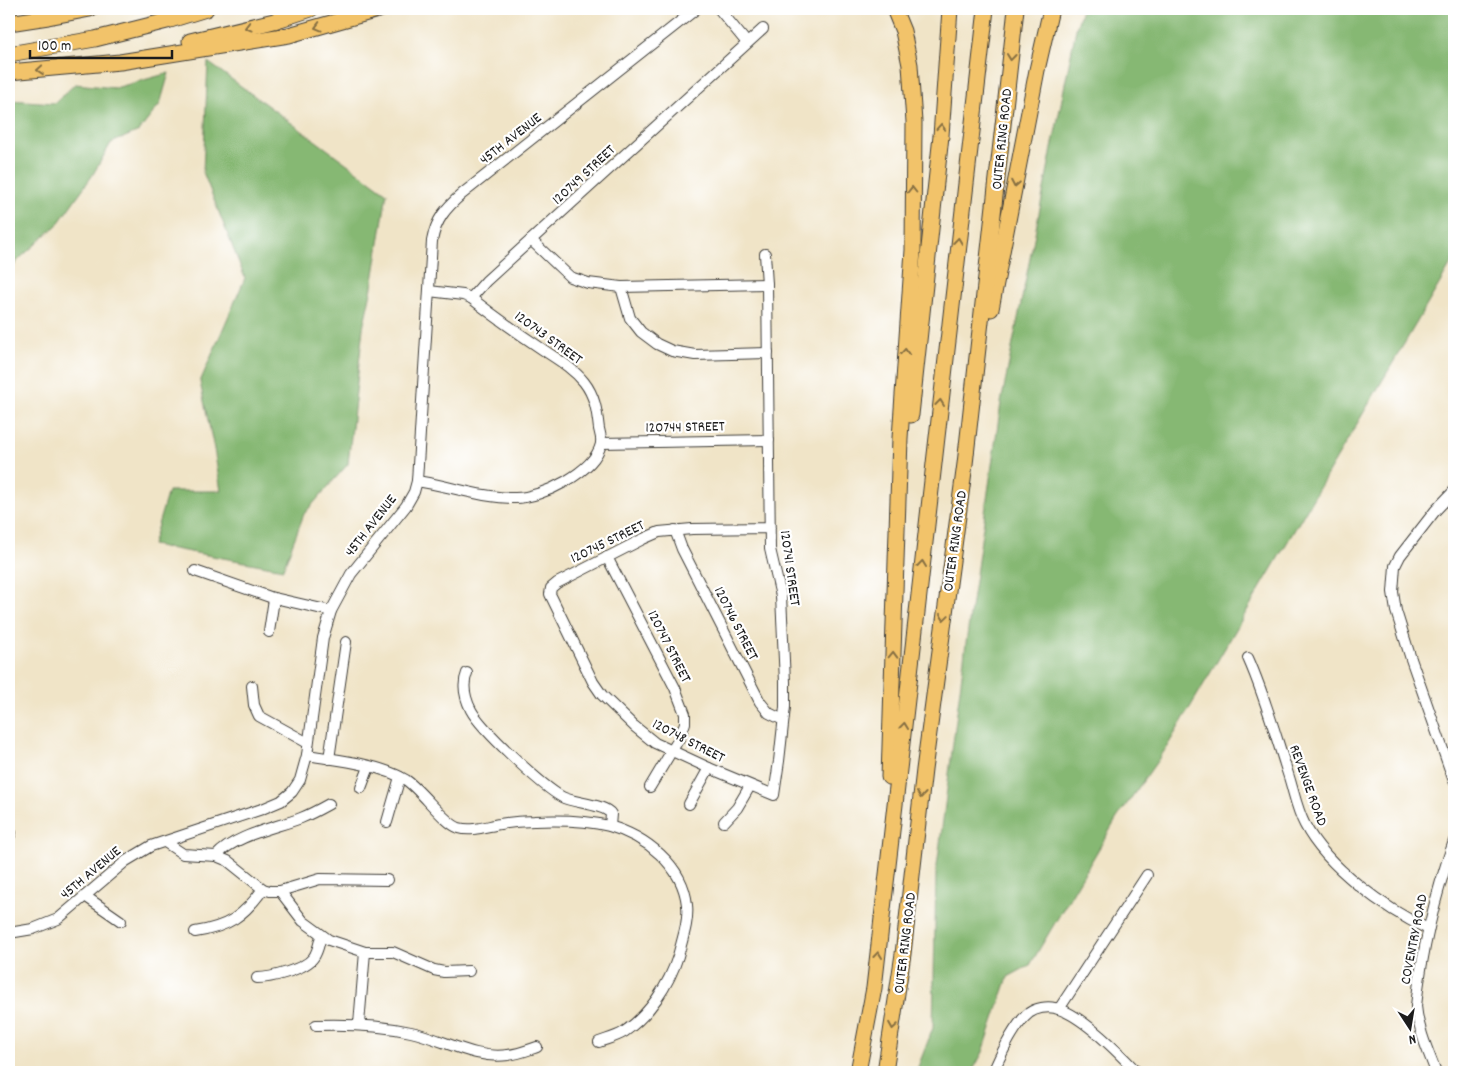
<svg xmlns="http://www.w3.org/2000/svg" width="1463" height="1081" viewBox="0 0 1463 1081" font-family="Dekko,sans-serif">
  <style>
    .forest { fill: #86b873; stroke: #516a48 }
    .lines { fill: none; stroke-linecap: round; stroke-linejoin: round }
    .minor-casing { stroke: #3c3a36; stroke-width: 12 }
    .highway-casing { stroke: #3c3a36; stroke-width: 17 }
    .minor { stroke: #fff; stroke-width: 10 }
    .highway { stroke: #f2c36a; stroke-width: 15 }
    .oneway { stroke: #877043 }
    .labels { text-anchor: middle; stroke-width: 4.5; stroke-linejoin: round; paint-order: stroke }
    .street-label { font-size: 15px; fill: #1c1c1c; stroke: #fff }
  </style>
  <rect width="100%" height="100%" fill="#fff"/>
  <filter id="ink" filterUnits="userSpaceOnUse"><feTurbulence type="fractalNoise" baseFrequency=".02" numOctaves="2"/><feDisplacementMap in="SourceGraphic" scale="10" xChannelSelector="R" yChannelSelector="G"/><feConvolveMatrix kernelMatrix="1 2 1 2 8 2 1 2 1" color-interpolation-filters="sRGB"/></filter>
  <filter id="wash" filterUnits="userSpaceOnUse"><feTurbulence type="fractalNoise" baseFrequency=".0096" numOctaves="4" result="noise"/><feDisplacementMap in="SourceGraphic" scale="20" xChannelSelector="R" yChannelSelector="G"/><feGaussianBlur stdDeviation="1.12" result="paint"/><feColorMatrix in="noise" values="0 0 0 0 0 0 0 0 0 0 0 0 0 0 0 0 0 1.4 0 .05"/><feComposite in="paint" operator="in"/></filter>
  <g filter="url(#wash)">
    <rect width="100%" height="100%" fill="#f0e4c7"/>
    <g class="forest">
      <path d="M1082,9H1454V259L1165,750L1117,818L1030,965L1008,977L983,1052L972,1072H916L933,1028L936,874L966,643L1001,403L1076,29Z"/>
      <path d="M208,62L387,193L372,287L363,328L348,464L304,514L283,569L152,545L168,491H221L214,449L200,382L245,278L203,172Z"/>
      <path d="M169,73L160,104L139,131L111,143L92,176L57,225L19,259L9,272V100L55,103L75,84L115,88Z"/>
    </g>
  </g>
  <g filter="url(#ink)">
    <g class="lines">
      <g class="minor-casing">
        <g id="minor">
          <path d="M719,9L747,43"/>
          <path d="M531,240L570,277L588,283L621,287L767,284"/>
          <path d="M765,254L767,284L770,549L781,596L785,682V707L779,761L774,795L709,768L655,743L634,726L602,695L593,682L550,594L551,588L557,583L643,539L659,532L692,529L770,528"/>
          <path d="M621,287L630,318L641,332L657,344L672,351L695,355L768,353"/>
          <path d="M429,291L463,295L471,298L486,281L520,250L763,29"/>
          <path d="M601,443L769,440"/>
          <path d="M417,481C450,486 482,498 515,498C542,498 594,472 601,444C602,439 600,433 599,429C597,411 595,396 584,382C573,368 557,359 542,349C518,333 494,316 471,298"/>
          <path d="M1454,491L1435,511L1400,556L1395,566L1393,592L1396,611L1411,659L1454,781"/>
          <path d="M675,530L682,549L760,702L769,713L783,720"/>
          <path d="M607,557L675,688L685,714V723L680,737L650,787"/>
          <path d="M195,571L270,597L331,611"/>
          <path d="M269,632L274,599"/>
          <path d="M1248,658C1265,696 1276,737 1289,777C1294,793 1297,810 1305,825C1327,867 1385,909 1428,929"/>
          <path d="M467,673C462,685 465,698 471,710C481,729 542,786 562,797C573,803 605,804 611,814L610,826"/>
          <path d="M252,686L254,705L259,716L308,743"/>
          <path d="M307,755C337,760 380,764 406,780C422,791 445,824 459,828C472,832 487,826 500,824C511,822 522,821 534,821C558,820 585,820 609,826C645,836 683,865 687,905C689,922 682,940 678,956C669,985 649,1015 624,1032C616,1037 607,1039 599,1042"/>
          <path d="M329,759L346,642"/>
          <path d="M361,788L369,767"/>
          <path d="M689,804L709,768"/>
          <path d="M387,822L400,777"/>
          <path d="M724,822L737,808L750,786"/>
          <path d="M9,837L11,833"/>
          <path d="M165,842L183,854L216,856L228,861L263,889L270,891H280L320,879L387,880"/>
          <path d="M216,856C235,835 275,828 301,818C311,814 320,809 329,804"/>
          <path d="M280,891L303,921L329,940L365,952H393L434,970L444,972L469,971"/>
          <path d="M85,896L121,921"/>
          <path d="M195,932C228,927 244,916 263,889"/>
          <path d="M9,933L33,929L58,919L126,861L151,846L262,809L281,801L292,792L300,780L307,755L323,638L331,611L351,574L406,506L414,492L417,481L432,241C436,219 446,208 462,194L696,9"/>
          <path d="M257,978C271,978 305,969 313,958C318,952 319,943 321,936"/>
          <path d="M1059,1009L1147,875"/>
          <path d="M359,1024L365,952"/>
          <path d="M316,1025C348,1024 379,1025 411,1032C443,1039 475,1060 508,1055C518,1054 528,1050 537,1047"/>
          <path d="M993,1072C1001,1055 1014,1025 1029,1013C1036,1008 1047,1006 1055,1008C1080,1013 1120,1054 1137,1072"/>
          <path d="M1436,1072C1428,1051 1418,1029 1416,1006C1422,949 1435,895 1454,841"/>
        </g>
      </g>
      <g class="highway-casing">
        <g id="highway">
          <path d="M9,23L48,17L90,9"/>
          <path d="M190,41L274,21L311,9"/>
          <path d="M9,54L95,39L167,21L206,9"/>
          <path d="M9,72L120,62L289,35L381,9"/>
          <path d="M991,309L1037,70L1051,9"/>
          <path d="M911,415L941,136L950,9"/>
          <path d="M889,777L900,438L913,250L914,122L910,65L903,31L894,9"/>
          <path d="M858,1072L874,988L986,9"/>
          <path d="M885,1072L903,954L924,770L965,464L1016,9"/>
        </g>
      </g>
      <use href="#minor" class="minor"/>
      <use href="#highway" class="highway"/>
    </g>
    <defs><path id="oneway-chevron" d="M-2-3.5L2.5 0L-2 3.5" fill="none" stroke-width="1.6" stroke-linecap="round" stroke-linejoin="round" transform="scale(1.25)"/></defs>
    <g class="oneway">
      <use href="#oneway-chevron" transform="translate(248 27) rotate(165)"/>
      <use href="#oneway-chevron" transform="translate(318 27) rotate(165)"/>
      <use href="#oneway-chevron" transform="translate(1011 57) rotate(96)"/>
      <use href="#oneway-chevron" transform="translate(40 70) rotate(175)"/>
      <use href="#oneway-chevron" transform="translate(941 127) rotate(-86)"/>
      <use href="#oneway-chevron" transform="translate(1015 184) rotate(101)"/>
      <use href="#oneway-chevron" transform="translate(912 190) rotate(-90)"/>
      <use href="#oneway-chevron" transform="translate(958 241) rotate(-83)"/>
      <use href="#oneway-chevron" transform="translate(905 352) rotate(-86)"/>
      <use href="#oneway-chevron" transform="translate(940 403) rotate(-84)"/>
      <use href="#oneway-chevron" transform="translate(922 564) rotate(-84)"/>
      <use href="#oneway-chevron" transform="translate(944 617) rotate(98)"/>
      <use href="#oneway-chevron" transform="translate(893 655) rotate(-88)"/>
      <use href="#oneway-chevron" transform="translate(904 726) rotate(-84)"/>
      <use href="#oneway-chevron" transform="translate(921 795) rotate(97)"/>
      <use href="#oneway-chevron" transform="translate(878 955) rotate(-84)"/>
      <use href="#oneway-chevron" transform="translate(893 1026) rotate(99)"/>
    </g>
  </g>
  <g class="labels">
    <g class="street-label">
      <text transform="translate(510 138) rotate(-38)" y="5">45TH AVENUE</text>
      <text transform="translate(1001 139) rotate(-84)" y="5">OUTER RING ROAD</text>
      <text transform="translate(583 174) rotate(-43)" y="5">120749 STREET</text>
      <text transform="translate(549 337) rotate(36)" y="5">120743 STREET</text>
      <text transform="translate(685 426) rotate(-1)" y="5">120744 STREET</text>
      <text transform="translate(370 525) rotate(-52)" y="5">45TH AVENUE</text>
      <text transform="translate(607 541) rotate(-26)" y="5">120745 STREET</text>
      <text transform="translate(954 541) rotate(-82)" y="5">OUTER RING ROAD</text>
      <text transform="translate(791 568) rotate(82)" y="5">120741 STREET</text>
      <text transform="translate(737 623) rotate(63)" y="5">120746 STREET</text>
      <text transform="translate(670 646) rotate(63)" y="5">120747 STREET</text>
      <text transform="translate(689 740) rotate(27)" y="5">120748 STREET</text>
      <text transform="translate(1309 785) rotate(70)" y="5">REVENGE ROAD</text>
      <text transform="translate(90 872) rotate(-40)" y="5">45TH AVENUE</text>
      <text transform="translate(1413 939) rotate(-79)" y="5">COVENTRY ROAD</text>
      <text transform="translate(904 943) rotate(-83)" y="5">OUTER RING ROAD</text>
    </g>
  </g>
  <rect width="1463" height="1081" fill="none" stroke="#fff" stroke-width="30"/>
  <g transform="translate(1410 1028) rotate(168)" stroke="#ffffff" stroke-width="4" paint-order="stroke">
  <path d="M0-4L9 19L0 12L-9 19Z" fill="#1c1c1c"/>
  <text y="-8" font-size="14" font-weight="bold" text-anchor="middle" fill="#1c1c1c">N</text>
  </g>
  <path d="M30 50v8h142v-8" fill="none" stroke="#1c1c1c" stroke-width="2.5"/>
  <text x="38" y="50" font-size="15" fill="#1c1c1c" stroke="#ffffff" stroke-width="4" paint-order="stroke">100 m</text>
</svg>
